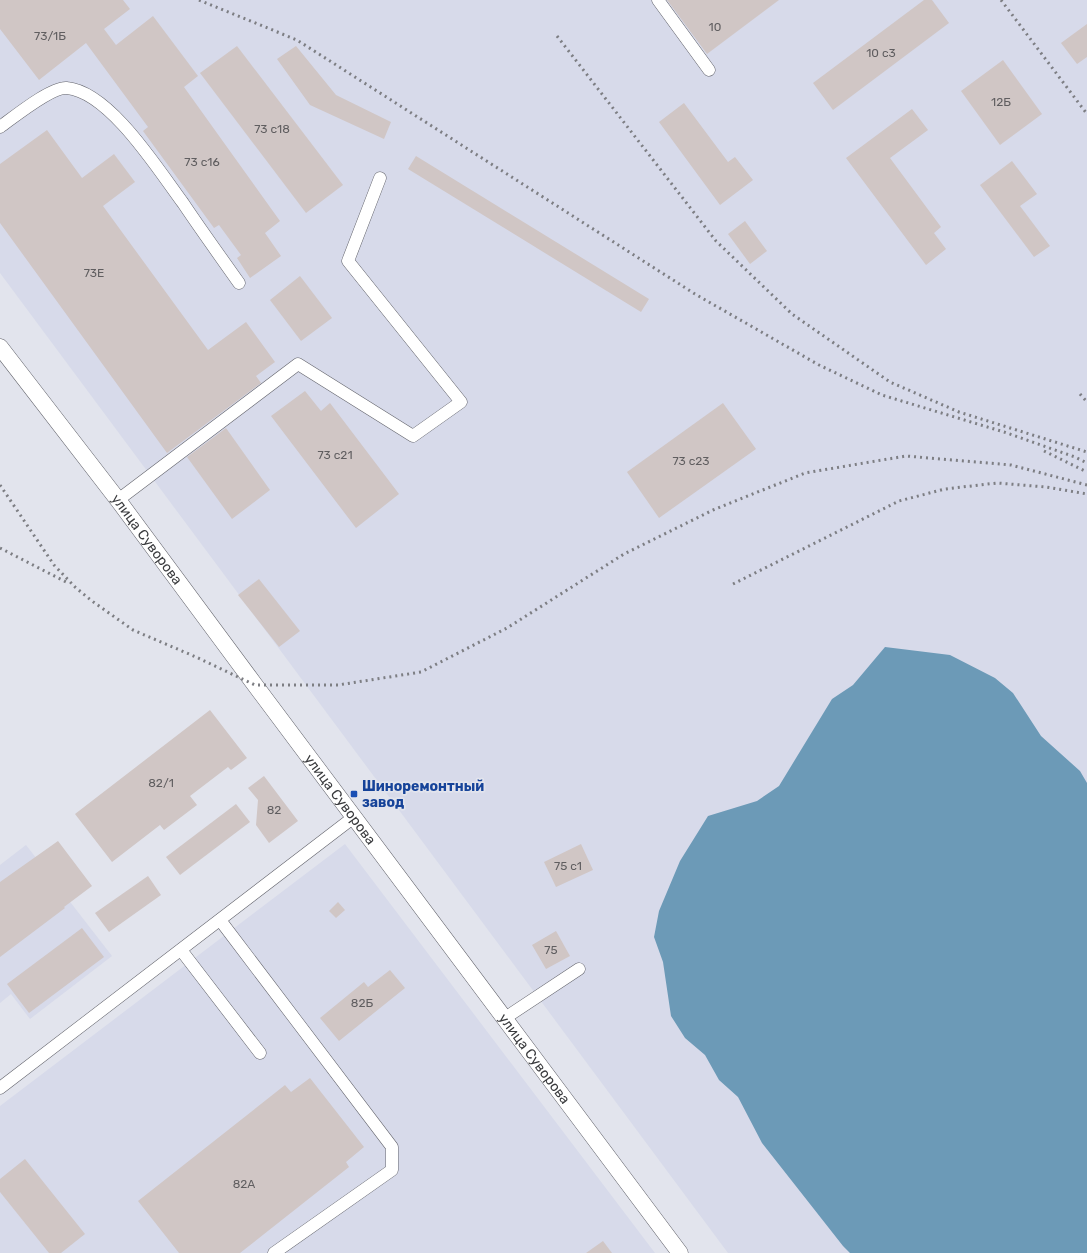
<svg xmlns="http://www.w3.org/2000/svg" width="1087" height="1253" viewBox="0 0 1087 1253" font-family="Rubik,sans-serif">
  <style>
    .built { fill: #d7daea }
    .water { fill: #6c9ab7 }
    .building { fill: #d0c6c5 }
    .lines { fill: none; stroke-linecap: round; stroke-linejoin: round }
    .minor-casing { stroke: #62636b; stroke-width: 13 }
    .major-casing { stroke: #62636b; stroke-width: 17 }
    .minor { stroke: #fff; stroke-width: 12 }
    .major { stroke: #fff; stroke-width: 16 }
    .rail { stroke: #7d7e83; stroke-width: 3; stroke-dasharray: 2 4; stroke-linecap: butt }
    .transit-dot { fill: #1a4fb4; stroke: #e2e4ed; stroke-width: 1.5 }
    .labels { text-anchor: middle; stroke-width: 3.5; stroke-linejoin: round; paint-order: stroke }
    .number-label { font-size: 12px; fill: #605e60 }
    .street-label { font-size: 14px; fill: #3a3b3e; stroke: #e2e4ed }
    .transit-label { font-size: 14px; font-weight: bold; fill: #164399; stroke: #e2e4ed; text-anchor: start }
  </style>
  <rect width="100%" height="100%" fill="#e2e4ed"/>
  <g class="built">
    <path d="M0,0H1087V1253H728L0,273Z"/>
    <path d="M345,844L655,1253H0V1106Z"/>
    <path d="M26,845L112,956L30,1019L11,994L0,1003V865Z"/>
  </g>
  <path class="water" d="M885,647L950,655L995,678L1013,693L1041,736L1080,771L1087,783V1253H850L843,1246L762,1143L738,1097L719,1080L705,1055L685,1038L671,1016L663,962L654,937L659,911L680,861L708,816L757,801L779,786L832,699L853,685Z"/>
  <g class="building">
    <path d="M0,0H123L130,9L104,29L116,45L153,16L198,76L184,87L280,221L265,233L281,256L250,278L237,258L241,255L219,225L214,228L143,131L148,127L86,43L39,80L0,29Z"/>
    <path d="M667,0H779L707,54Z"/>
    <path d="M924,0H932L949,23L833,110L813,83Z"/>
    <path d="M1087,24V57L1077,64L1061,43Z"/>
    <path d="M237,46L343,185L306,213L200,73Z"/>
    <path d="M296,46L336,95L391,122L384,139L310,105L277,59Z"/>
    <path d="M1003,60L1042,114L1000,145L961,91Z"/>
    <path d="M684,103L728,162L735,157L753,180L720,205L659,122Z"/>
    <path d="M912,109L928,130L890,158L941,227L934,233L946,249L926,265L846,158Z"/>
    <path d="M47,130L82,178L114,154L135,182L103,206L208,350L246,322L275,362L256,376L261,383L167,453L0,223V164Z"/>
    <path d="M416,156L649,299L641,312L408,169Z"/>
    <path d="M1012,161L1037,194L1020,206L1050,246L1034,257L980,185Z"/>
    <path d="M745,221L767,251L750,264L728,234Z"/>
    <path d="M300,276L332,318L301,341L270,300Z"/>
    <path d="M305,391L321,411L330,403L399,494L356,528L271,416Z"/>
    <path d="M723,403L756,449L659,518L627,472Z"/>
    <path d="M226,428L270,490L232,519L187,457Z"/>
    <path d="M259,579L300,631L279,647L238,595Z"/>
    <path d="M210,710L247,758L231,770L228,767L190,796L197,805L164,830L160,825L112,862L75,814Z"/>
    <path d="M264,776L298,821L269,843L256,825L258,800L248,788Z"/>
    <path d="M236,804L250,822L180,875L166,857Z"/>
    <path d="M58,841L92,886L64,907L65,908L0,957V882Z"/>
    <path d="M581,844L593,870L556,887L544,862Z"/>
    <path d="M148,876L161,895L109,932L95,913Z"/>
    <path d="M338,902L345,910L336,918L329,911Z"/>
    <path d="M82,928L104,957L29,1013L7,984Z"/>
    <path d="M556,931L570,956L546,969L532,945Z"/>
    <path d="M390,970L405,988L339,1041L320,1018L364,982L368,987Z"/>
    <path d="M310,1078L364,1147L346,1162L349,1167L240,1253H179L138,1201L285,1085L291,1092Z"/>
    <path d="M25,1159L85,1234L61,1253H49L0,1192V1179Z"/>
    <path d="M603,1241L612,1253H586Z"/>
  </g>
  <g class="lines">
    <g class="minor-casing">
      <g id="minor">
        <path d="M658,0L709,70"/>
        <path d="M0,127C14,117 52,86 67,88C110,92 159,171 183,203C201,230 220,256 239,283"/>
        <path d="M118,500L298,364L413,436L461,402L348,261L380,178"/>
        <path d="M220,920L392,1147V1170L274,1253"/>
        <path d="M181,950L260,1053"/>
        <path d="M505,1018L579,969"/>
        <path d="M0,1088L354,817"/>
      </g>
    </g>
    <g class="major-casing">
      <g id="major">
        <path id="s1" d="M0,347L118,500L255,685L680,1253"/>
      </g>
    </g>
    <use href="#minor" class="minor"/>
    <use href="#major" class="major"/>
    <g class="rail">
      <path d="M199,0L297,40L695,294L819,365L882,395L1004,432L1075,457L1087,463"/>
      <path d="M1001,0L1087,114"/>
      <path d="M557,36L716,241L792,314L890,382L959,412L1087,452"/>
      <path d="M1080,394L1087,402"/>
      <path d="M1044,451L1087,472"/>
      <path d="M0,485L54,565L75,587L92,601L133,630L196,657L255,685H338L421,672L507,628L624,554L713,510L805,473L906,456L1011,465L1087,485"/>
      <path d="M0,548L68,583"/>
      <path d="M733,584L899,501L945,489L997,483L1046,487L1087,494"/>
    </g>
  </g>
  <rect class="transit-dot" x="350" y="790" width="8" height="8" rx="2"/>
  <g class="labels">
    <g class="number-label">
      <text x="715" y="31">10</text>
      <text x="50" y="40">73/1Б</text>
      <text x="881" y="57">10 с3</text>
      <text x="1001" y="106">12Б</text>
      <text x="272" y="133">73 с18</text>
      <text x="202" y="166">73 с16</text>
      <text x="94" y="277">73Е</text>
      <text x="335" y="459">73 с21</text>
      <text x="691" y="465">73 с23</text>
      <text x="161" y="787">82/1</text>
      <text x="274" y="814">82</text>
      <text x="568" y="870">75 с1</text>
      <text x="551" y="954">75</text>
      <text x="362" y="1007">82Б</text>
      <text x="244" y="1188">82А</text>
    </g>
    <g class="street-label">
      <text dy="5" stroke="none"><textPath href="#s1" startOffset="242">улица Суворова</textPath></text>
      <text dy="5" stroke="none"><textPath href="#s1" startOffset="566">улица Суворова</textPath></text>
      <text dy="5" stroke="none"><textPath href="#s1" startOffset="890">улица Суворова</textPath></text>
    </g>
    <g class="transit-label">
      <text x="362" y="791">Шиноремонтный<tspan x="362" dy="16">завод</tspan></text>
    </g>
  </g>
</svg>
